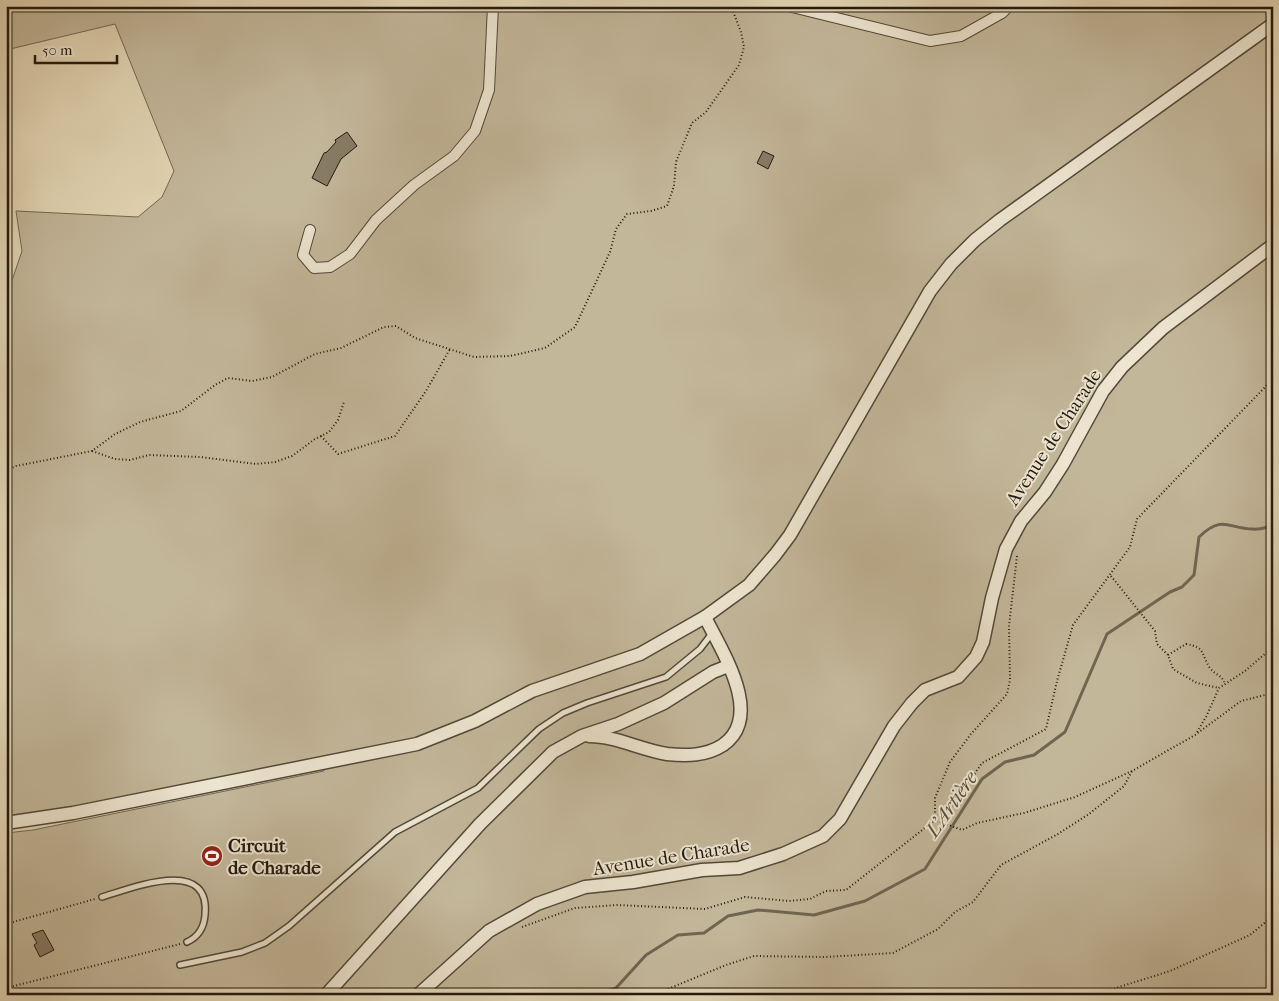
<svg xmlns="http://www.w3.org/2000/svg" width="1279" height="1001" viewBox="0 0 1279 1001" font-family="'IM FELL French Canon',serif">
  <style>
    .green { fill: #c3b79a; stroke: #726854 }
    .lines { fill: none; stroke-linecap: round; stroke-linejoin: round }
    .stream { stroke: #6f6551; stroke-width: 3 }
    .building { fill: #877c66; stroke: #221a0f }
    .service-casing { stroke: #524939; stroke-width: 8 }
    .minor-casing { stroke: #524939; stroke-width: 12 }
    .tertiary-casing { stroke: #524939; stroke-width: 15 }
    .path { stroke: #221a0f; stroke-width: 2; stroke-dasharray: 1 2.5; stroke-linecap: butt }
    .service { stroke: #ede5d0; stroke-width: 5 }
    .minor { stroke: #ede5d0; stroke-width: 10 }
    .tertiary { stroke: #ede5d0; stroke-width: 12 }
    .labels { text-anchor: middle; stroke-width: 4; stroke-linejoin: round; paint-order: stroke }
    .street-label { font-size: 19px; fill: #221a0f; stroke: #ede5d0 }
    .poi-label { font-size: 19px; font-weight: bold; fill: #221a0f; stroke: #ede5d0; text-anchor: start }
    .water-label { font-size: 20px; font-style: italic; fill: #554c3b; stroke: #ede5d0 }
  </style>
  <rect width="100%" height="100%" fill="#e4d7b6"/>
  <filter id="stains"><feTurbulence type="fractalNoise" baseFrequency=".004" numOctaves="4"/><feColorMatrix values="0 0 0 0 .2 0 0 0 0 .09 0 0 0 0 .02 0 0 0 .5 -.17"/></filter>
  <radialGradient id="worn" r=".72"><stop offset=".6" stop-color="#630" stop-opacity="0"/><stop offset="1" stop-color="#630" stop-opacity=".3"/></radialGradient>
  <path class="green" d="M6,6H1273V995H6V833L33,830L324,771V768L424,741L6,823V298L22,251L16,211L138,217L162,197L174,171L115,24L6,50Z"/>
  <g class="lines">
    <path class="stream" d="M596,995L616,988L646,955L678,935L704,933L728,916L758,910L814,915L865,901L925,869L982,779L1005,762L1034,755L1065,732L1107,634L1170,592L1182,587L1194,575L1199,537C1223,514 1228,529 1253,529C1259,530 1267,527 1273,526"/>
  </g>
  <g class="building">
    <path d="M347,132L357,146L341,159L327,186L312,178L324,153L327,152L336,142L335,140Z"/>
    <path d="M763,151L774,156L768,169L757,163Z"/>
    <path d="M43,930L54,950L40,957L34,945L37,943L32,934Z"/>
  </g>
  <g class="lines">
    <g class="service-casing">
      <g id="service">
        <path d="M102,897C132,888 211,856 205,915C204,928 198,937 187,942"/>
        <path d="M180,965L242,952L265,943L289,926L395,832L478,788L539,729L563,713L587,703L666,677L700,649L713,632"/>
      </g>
    </g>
    <g class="minor-casing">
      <g id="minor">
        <path d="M788,6L930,41L961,36L1002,13L1009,6"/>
        <path d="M310,230L303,255L314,268L330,267L350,254L376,220L414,185L454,156L475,131L489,90L493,6"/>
      </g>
    </g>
    <g class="tertiary-casing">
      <g id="tertiary">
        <path d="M589,736C616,736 641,750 667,754C687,756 706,756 723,745C765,716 721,650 705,617"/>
        <path d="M6,823L73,813L417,744L475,721L532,691L640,654L705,617L749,585L775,555L790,535L930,291L951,264L975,240L1000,220L1273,24"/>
        <path d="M326,995L480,824L553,752L582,736L618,724L664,703L713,672L728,666"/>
        <path d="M418,995L489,931L537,904L585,887L633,882L702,870L739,868L783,854L823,836L840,819L894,726L912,703L925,690L958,677L976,657L983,642L992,598L1006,549L1021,521L1045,492L1063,464L1103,391L1122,367L1163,328L1273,245"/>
      </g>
    </g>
    <g class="path">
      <path d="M321,436L338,454L395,436L426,391L450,349"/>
      <path d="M92,451L115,459L130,460L149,455L200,457L256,464L275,462L292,456L315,439L329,432L338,420L344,402"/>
      <path d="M6,470L16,466L92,451L115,434L140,422L181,411L215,385L228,378L252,381L272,377L315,354L341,348L384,327L396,326L415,338L474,357L510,356L545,348L575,327L610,252L616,229L627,214L651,211L667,206L674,186L676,162L692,123L706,112L739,65L744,47L741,32L731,6"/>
      <path d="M1017,556L1009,626L1010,680L1007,694L971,734L950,762L935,798V820L962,830L977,823L1024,813L1075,797L1132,771L1195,735L1241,701L1273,693"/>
      <path d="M1111,576L1155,631L1157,644L1168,655L1173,669L1197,683L1219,688"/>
      <path d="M1168,655L1186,644C1206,647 1201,655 1210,668C1215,675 1222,675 1224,682"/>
      <path d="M1197,732L1206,717L1219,688L1245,671L1273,647"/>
      <path d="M941,823L982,763L1046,729L1057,681L1073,625L1130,547L1137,519L1273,379"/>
      <path d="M6,924L95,899"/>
      <path d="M522,927L575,908L617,905L705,909L745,897L789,901L810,899L826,891L846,890L935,820"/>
      <path d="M6,988L180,944"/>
      <path d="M660,995L663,991L726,965L754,956L825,957L893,953L938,929L955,912L973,902L1001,865L1058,834L1089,814L1124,786L1132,771"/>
      <path d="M1094,995L1170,971L1250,935L1273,916"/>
    </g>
    <use href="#service" class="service"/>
    <use href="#minor" class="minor"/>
    <use href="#tertiary" class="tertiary"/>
  </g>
  <defs>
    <g id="stadium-disc" transform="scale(1.125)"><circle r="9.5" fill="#8f2418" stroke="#ede5d0"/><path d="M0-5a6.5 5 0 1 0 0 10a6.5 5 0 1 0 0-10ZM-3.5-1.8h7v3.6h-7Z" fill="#fff"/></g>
  </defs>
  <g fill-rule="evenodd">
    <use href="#stadium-disc" x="212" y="856"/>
  </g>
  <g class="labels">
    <g class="street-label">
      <text transform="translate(1053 437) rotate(-57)" y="7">Avenue de Charade</text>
      <text transform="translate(671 856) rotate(-9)" y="7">Avenue de Charade</text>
    </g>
    <g class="poi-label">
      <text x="228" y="852">Circuit<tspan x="228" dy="22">de Charade</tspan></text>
    </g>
    <g class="water-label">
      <text transform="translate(951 804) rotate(-55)" y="7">L'Artière</text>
    </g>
  </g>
  <rect width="1279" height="1001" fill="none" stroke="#e4d7b6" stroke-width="25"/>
  <rect x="8" y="8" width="1264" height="986" fill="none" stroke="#221a0f" stroke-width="2.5"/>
  <rect x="12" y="12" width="1254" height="976" fill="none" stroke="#221a0f"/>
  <path d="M35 55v8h82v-8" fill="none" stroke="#221a0f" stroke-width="2.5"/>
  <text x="42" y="55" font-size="15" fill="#221a0f" stroke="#ede5d0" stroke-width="4" paint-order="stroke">50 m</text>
  <rect width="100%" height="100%" filter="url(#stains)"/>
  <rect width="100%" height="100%" fill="url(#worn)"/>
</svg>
